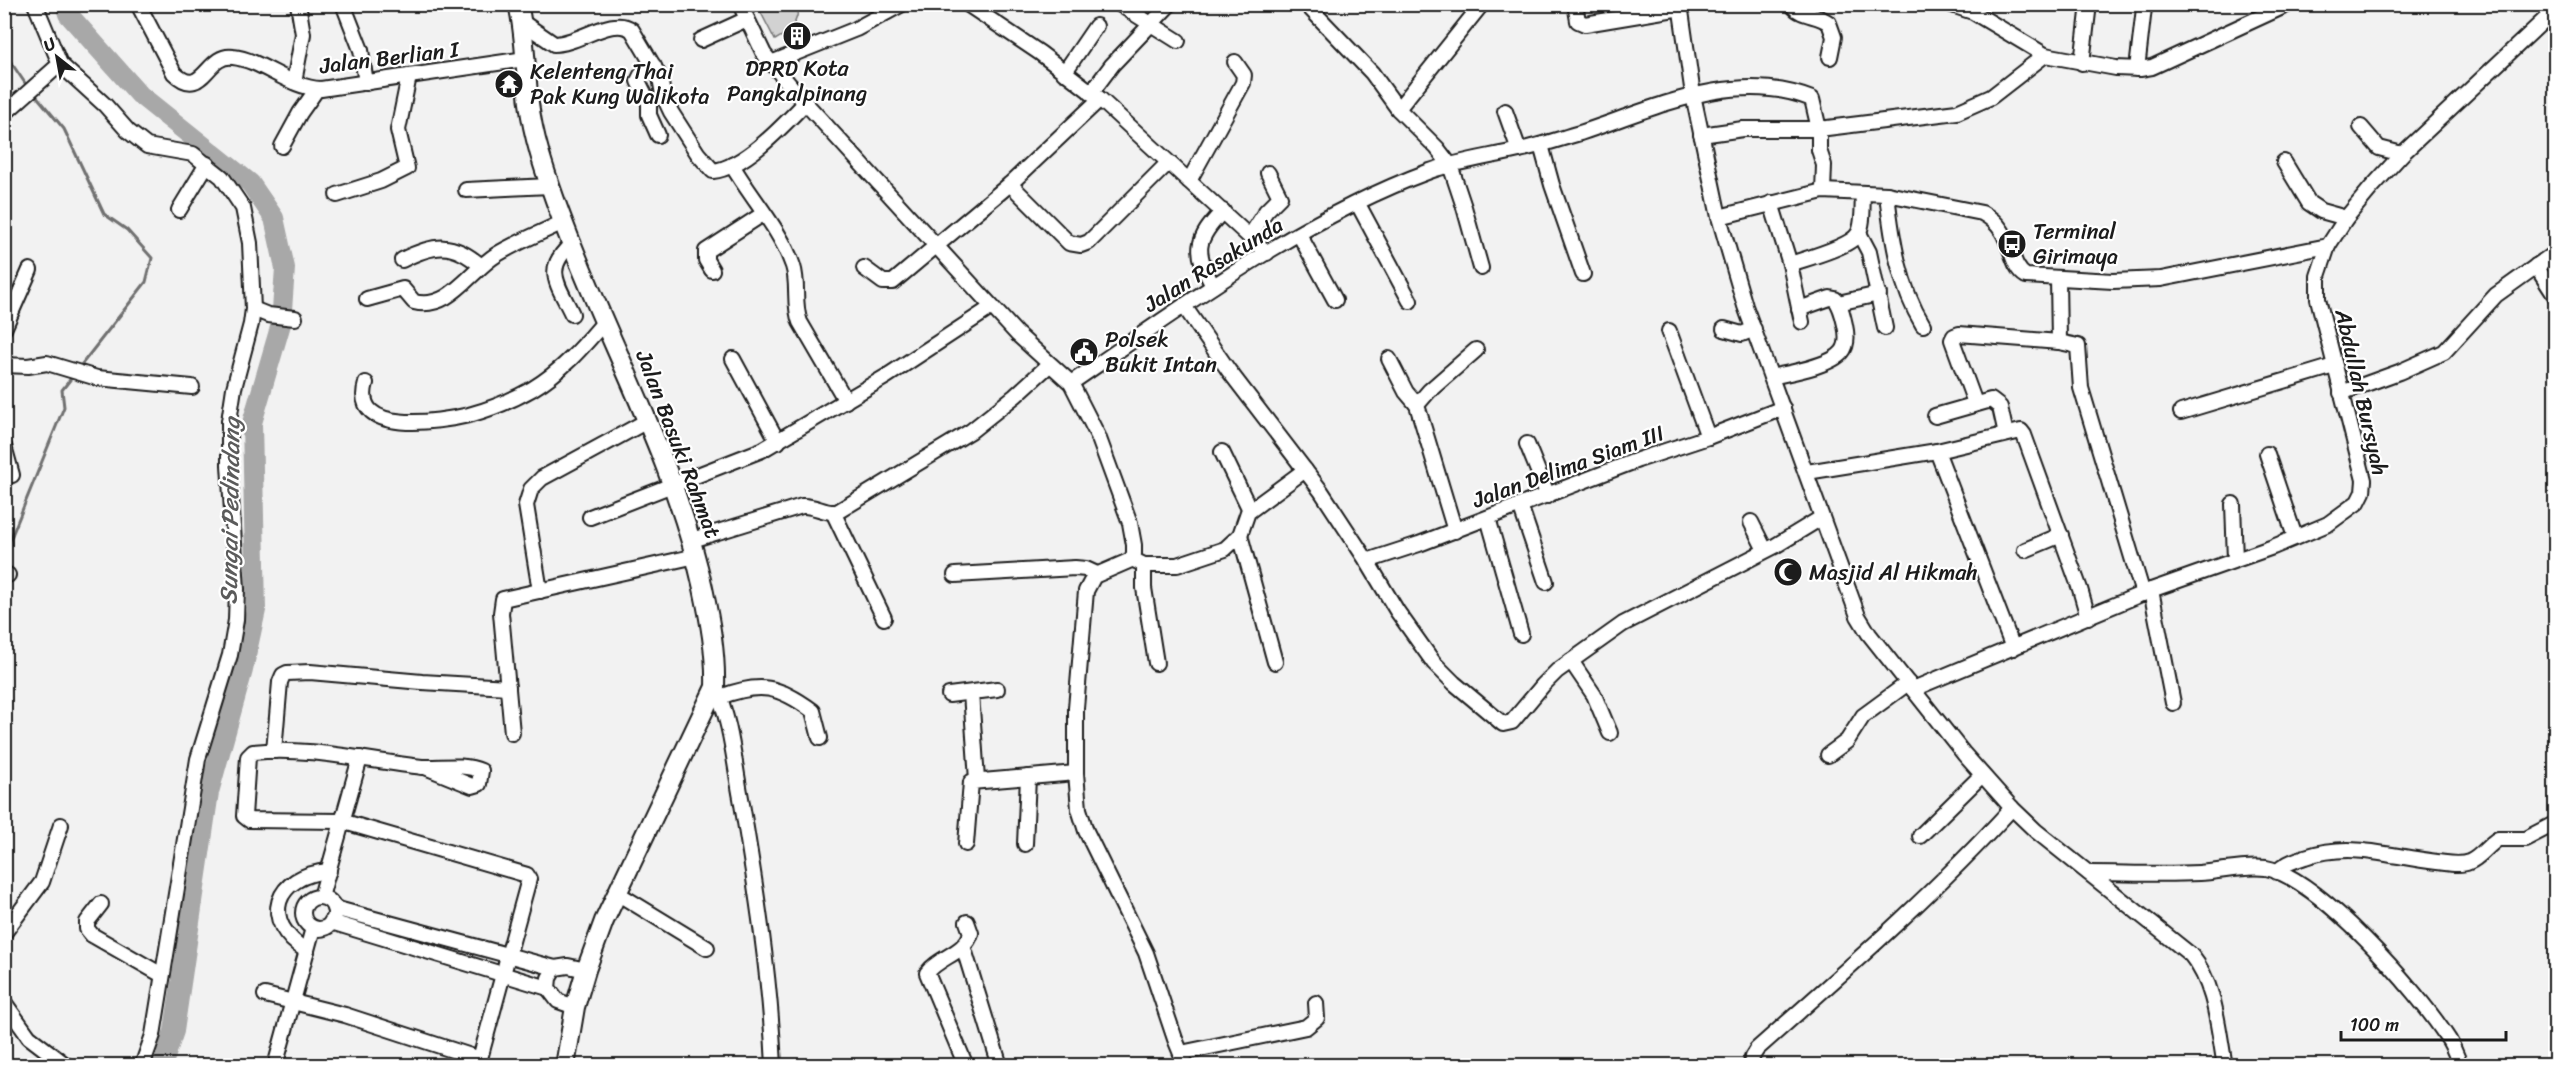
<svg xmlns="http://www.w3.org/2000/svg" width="2560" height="1070" viewBox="0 0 2560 1070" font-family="Sriracha,sans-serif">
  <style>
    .green { fill: #d2d2d2; stroke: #777; stroke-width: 1.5 }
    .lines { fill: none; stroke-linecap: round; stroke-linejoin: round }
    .stream { stroke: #707070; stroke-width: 3 }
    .river { stroke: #a8a8a8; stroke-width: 20 }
    .street-casing { stroke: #1c1c1c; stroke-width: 18 }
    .secondary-casing { stroke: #1c1c1c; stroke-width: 22 }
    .street { stroke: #fff; stroke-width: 14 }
    .secondary { stroke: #fff; stroke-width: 18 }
    .labels { text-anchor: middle; stroke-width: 4.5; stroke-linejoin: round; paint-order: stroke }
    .street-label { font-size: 22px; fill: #1c1c1c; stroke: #fff }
    .poi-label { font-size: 22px; fill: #1c1c1c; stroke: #fff; text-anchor: start }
    .water-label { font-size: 24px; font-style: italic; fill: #5b5b5b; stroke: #fff }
  </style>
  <rect width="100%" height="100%" fill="#f2f2f2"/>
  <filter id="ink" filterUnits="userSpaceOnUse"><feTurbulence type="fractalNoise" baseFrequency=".0167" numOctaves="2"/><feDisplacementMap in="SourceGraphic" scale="12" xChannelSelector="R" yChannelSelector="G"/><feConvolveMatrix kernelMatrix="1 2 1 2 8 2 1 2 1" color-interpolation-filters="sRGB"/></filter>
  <g filter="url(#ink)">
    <path class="green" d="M757,5H798C799,22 790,32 775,40Z"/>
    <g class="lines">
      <g class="stream">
        <path d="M4,52L27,86"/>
        <path d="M34,93L64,129L104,214L127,230L152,258L146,282L78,369"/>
        <path d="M4,555L64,407L62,390L73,376"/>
      </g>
      <path class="river" d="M65,4L68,14L140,95L250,183L274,218L285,268L281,324L252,423L256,610L243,670L209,792L174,1031L162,1066"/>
      <g class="street-casing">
        <g id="street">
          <path d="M35,4L60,64L105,105L128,131L147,146L193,154L222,177L243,208L250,243L253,309L251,324L234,388L229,421V465L237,589L236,620L230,655L198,759L153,1035L142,1066"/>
          <path d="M138,4L174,73C203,101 206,53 233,57C262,60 290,88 321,89L525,59"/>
          <path d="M343,4L361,50L366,83"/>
          <path d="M740,4L764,54L799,96L1017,334L1071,383L1098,436L1130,523L1134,545V554L1131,560L1094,576L1086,591L1076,708V773L1079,809L1086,831L1146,953L1175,1039L1186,1066"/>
          <path d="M967,4L1040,53L1100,99"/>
          <path d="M1119,4L1178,41"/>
          <path d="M1306,4L1372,73L1398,109L1437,148L1450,165L1464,207L1481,268"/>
          <path d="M1575,4L1578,21L1585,24L1681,8"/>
          <path d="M1680,4L1693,95L1719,217L1745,306L1858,616L1869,634L1964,754L2012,808L2036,831L2191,955C2216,985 2218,1029 2225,1066"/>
          <path d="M1949,4L1973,12L2045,55L2116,68L2140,69L2152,67L2289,4"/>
          <path d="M1793,6C1802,17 1818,14 1829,23L1834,37L1830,57"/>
          <path d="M522,22L554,44C578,44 613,15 632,30L660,77L663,95L671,112L698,154L713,171C744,168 784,125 805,103"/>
          <path d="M701,40L747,19"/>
          <path d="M771,63L856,29L902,4"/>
          <path d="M2082,63L2089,4"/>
          <path d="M654,66L641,75L638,81L649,103V115L658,135"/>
          <path d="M2137,69L2144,8"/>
          <path d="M1064,73L1096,26"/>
          <path d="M294,82L303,34L298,4"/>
          <path d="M1091,93L1112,65L1170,4"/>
          <path d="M1398,109L1482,4"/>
          <path d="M1505,111L1519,150"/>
          <path d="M4,114L60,64"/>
          <path d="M2361,127L2379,148L2402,154"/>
          <path d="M1701,135L1743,129H1819L1957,112L1991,97L2045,55"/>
          <path d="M1541,145L1552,185L1583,274"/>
          <path d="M282,146L300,113L317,89"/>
          <path d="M2284,162L2309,203L2321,211L2346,218"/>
          <path d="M732,165C751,198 781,230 793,266C799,284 793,304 800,322L846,401"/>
          <path d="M1189,181L1243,83L1244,75L1235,62"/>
          <path d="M1010,184L1069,243L1081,245L1089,242L1168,163"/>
          <path d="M466,190L550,186"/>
          <path d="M1887,194C1892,239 1899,286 1923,325"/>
          <path d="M337,195L381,181L407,168L398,130L409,76"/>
          <path d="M1771,203L1790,264L1802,322"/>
          <path d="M1358,204L1410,301"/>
          <path d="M179,210L207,164"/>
          <path d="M1719,217L1823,191L1887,194L1982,213C2015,230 2007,265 2026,276L2113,281L2161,279L2328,246"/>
          <path d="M1859,233L1869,252L1885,328"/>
          <path d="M1299,234L1335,300"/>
          <path d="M1250,236L1266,211L1280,197L1268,173"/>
          <path d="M402,260C434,244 453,241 481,266"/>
          <path d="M1790,264C1805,259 1850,247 1858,234C1864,224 1862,204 1863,193"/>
          <path d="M2536,266L2556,297"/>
          <path d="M864,268L883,282H893L1010,184L1100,99L1267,253"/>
          <path d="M712,270L706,260V251L763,214"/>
          <path d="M2058,278L2059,342L2078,346L2081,388L2143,594"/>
          <path d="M1213,286C1194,251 1195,240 1223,211"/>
          <path d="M367,299L403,289L414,302C449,311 470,271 496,255C517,242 541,233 563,222"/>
          <path d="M1838,303L1879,294"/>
          <path d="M1184,306L1229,371L1321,491L1367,561L1397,611L1434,663L1454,683L1503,724L1512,722L1543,685L1557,671L1623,624L1775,546L1821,518"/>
          <path d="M253,309L268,315L295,318"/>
          <path d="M572,314C558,284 542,269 573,243"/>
          <path d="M4,329L30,270"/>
          <path d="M1724,329L1742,334L1754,329"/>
          <path d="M1669,331L1708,437"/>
          <path d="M733,359L778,442"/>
          <path d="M1389,359L1406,392L1417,405"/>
          <path d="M4,365L28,366L47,363L97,378L192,387"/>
          <path d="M1771,377C1788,373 1831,366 1842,352C1848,345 1847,334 1845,325C1843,316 1841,306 1835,299L1830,298L1799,309"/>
          <path d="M366,383C350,436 440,422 469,415C490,409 513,400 532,389C562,371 583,347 605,321"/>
          <path d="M1071,383C1184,306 1302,218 1430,171C1459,161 1489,157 1519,150C1539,146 1559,139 1580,133C1653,109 1735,68 1812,99L1819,129V150L1824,165L1823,191"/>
          <path d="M2341,393L2399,372L2444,352L2496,295L2556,252"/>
          <path d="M1975,403L1952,340L1954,336L1959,334L2059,342"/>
          <path d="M2181,412L2334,366"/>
          <path d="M1935,416L1991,400L2000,407L2006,434"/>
          <path d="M1527,444L1548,496"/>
          <path d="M4,446L12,475"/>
          <path d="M1937,451L2013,648"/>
          <path d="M1222,452L1250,510"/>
          <path d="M2267,454L2295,537"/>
          <path d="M1807,472L1937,451L2021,431L2024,435L2080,589L2088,617"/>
          <path d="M2233,504L2235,560"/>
          <path d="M1520,505L1546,582"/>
          <path d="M833,512L884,618"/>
          <path d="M590,517L762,450L887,376L992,307"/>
          <path d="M1488,518L1521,634"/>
          <path d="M1751,522L1765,550"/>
          <path d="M1455,531L1417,405L1429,391L1476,350"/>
          <path d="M1240,535L1275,662"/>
          <path d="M692,540L802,506C815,505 825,514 837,512L971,431L1015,396L1049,365"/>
          <path d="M2025,550L2061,535"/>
          <path d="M1132,559L1144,565H1177L1225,549L1240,535L1248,512L1305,470"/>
          <path d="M1367,561L1419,544L1638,460L1708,437L1783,408"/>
          <path d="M1144,565V588L1156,663"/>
          <path d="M4,573L8,575"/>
          <path d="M955,575L1075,568L1086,569L1097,574"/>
          <path d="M2151,590L2173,703"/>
          <path d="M540,591L526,505L531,489L542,478L647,421"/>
          <path d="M1571,661L1594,695L1610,733"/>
          <path d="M715,687C731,720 734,762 741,798C756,887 770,976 774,1066"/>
          <path d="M1913,689L2151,590L2273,547L2328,524L2358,502L2363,492L2364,480L2318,299V276L2328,246L2346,218L2371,188L2402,154L2556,9"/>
          <path d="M971,693L977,780"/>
          <path d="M949,695L997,689"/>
          <path d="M720,697C760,682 778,685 813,711L820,738"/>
          <path d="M512,733L501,613L503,599L696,556"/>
          <path d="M274,751L280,682L283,675L287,673L310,672L422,682L508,687"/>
          <path d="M1828,755L1847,741L1863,716L1908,683"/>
          <path d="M425,767L472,786L479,784L481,771C463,763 441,768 422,767C367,761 308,746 253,752L248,757L244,816L249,820L341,821L527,875L529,879L478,1066"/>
          <path d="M1920,836L1982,775"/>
          <path d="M966,844L971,782L1076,773"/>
          <path d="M1025,844L1028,777"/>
          <path d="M2277,872C2285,863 2294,861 2305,857C2353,841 2389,857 2437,862C2447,863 2460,866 2469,862C2480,858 2488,845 2498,839H2525L2556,823"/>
          <path d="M2089,873C2126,873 2162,875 2199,873C2220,872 2245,865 2266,868C2319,878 2418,992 2447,1037C2453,1045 2456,1056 2461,1066"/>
          <path d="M617,893L707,948"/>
          <path d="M321,897L360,758"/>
          <circle cx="319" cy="913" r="16"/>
          <path d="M101,904L87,922V929L92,935L162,975"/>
          <path d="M334,908L555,968L568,966L586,970"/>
          <path d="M331,922L548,988"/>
          <path d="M4,933L42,882L61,825"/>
          <path d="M963,946L1000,1066"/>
          <path d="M307,951C258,921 275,875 329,871"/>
          <path d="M555,968L549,978L548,988L558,1001L575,1007"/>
          <path d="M265,995L345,1015L480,1059"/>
          <path d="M4,1002L29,1037L67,1066"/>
          <path d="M1181,1053L1306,1027L1317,1018L1316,1003"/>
          <path d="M278,1066L277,1059L313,928"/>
          <path d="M966,1066L927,973C938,957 966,953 971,933L967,922"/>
          <path d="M1751,1066L1752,1057L1757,1049C1845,971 1933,895 2012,808"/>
        </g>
      </g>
      <g class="secondary-casing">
        <path id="secondary" d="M518,4C526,37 525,71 529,103C533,136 544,169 555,200C601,331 673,452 703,588C710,621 716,653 715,687L604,921L586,970L575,1007L565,1066"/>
      </g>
      <use href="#street" class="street"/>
      <use href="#secondary" class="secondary"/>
    </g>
  </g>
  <defs>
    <g id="building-disc" transform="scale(1.5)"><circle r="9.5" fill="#1c1c1c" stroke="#fff"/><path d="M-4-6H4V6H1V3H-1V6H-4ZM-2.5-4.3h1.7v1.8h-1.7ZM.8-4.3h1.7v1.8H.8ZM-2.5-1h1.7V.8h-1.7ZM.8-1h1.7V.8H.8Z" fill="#fff"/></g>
    <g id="temple-disc" transform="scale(1.5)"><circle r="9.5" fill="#1c1c1c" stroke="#fff"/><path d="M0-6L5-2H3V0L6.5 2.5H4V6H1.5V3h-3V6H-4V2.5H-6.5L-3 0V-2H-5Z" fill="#fff"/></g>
    <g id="bus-disc" transform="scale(1.5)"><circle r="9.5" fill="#1c1c1c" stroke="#fff"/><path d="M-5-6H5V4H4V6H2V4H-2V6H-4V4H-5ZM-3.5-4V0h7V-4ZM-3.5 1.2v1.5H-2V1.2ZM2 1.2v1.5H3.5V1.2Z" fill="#fff"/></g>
    <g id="civic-disc" transform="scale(1.5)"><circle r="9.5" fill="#1c1c1c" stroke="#fff"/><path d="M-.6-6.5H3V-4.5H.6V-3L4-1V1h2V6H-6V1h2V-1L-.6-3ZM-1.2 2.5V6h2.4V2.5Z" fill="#fff"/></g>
    <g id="mosque-disc" transform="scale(1.5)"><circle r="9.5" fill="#1c1c1c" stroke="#fff"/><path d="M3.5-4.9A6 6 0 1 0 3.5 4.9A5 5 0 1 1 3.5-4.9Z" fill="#fff"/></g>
  </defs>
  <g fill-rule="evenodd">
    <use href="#building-disc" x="797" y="36"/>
    <use href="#temple-disc" x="509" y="84"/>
    <use href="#bus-disc" x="2012" y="244"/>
    <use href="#civic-disc" x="1084" y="352"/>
    <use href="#mosque-disc" x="1788" y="572"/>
  </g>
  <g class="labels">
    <g class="street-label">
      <text transform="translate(389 57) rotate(-7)" y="8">Jalan Berlian I</text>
      <text transform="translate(1213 264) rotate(-32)" y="8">Jalan Rasakunda</text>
      <text transform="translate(2362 392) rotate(77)" y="8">Abdullah Bursyah</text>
      <text transform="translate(679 444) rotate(69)" y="8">Jalan Basuki Rahmat</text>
      <text transform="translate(1568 466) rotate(-20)" y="8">Jalan Delima Siam III</text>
    </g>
    <g class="poi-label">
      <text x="797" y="76" text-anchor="middle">DPRD Kota<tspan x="797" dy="25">Pangkalpinang</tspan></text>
      <text x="530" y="79">Kelenteng Thai<tspan x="530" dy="25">Pak Kung Walikota</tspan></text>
      <text x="2033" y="239">Terminal<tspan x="2033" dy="25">Girimaya</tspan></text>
      <text x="1105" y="347">Polsek<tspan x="1105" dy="25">Bukit Intan</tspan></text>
      <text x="1809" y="580">Masjid Al Hikmah</text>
    </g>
    <g class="water-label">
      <text transform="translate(230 511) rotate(-89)" y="8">Sungai Pedindang</text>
    </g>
  </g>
  <rect width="2560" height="1070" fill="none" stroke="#fff" stroke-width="24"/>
  <rect x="12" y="12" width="2536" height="1046" fill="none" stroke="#1c1c1c" stroke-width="2" filter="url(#ink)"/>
  <g transform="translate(57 57) rotate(329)" stroke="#ffffff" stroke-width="4.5" paint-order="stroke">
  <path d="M0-4.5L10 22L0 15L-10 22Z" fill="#1c1c1c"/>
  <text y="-9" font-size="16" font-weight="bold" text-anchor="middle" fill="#1c1c1c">U</text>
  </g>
  <path d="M2341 1031v9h165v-9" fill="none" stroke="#1c1c1c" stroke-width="3"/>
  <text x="2350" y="1031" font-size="18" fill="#1c1c1c" stroke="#ffffff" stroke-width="4.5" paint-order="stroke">100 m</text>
</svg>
